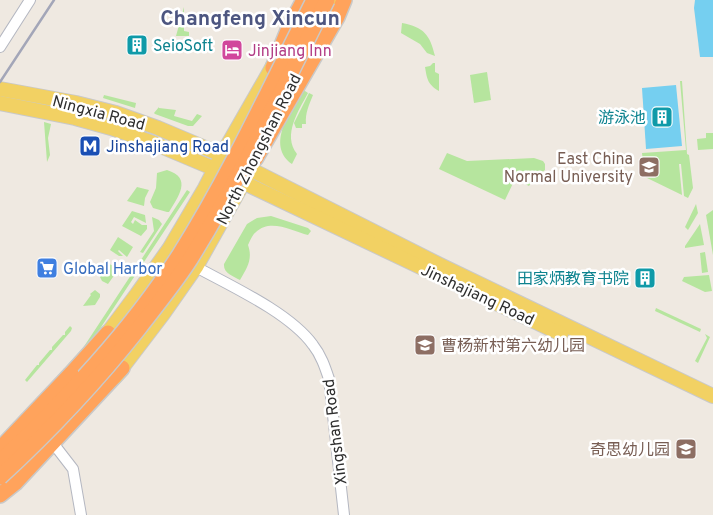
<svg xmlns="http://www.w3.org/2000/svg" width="713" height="515" viewBox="0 0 713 515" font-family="Overpass,'Noto Sans SC',sans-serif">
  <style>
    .green { fill: #b6e59e }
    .water { fill: #75cff0 }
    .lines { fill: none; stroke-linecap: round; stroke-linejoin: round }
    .minor-casing { stroke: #b4b7c1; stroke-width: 12 }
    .major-casing { stroke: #c9c9c9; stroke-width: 16 }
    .highway-casing { stroke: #c9c9c9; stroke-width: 18 }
    .minor { stroke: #fff; stroke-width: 10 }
    .major { stroke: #f2d163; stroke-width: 14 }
    .highway { stroke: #ffa35c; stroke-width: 15 }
    .rail { stroke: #a3a6b8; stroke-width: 2.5 }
    .highway-bridge-casing { stroke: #c9c9c9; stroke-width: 18; stroke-linecap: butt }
    .highway-bridge { stroke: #ffa35c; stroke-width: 15 }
    .labels { text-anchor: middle; stroke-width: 5; stroke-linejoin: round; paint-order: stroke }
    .culture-label { font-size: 16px; fill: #0d838f; stroke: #fff; text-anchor: end }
    .hotel-label { font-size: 16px; fill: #b23c85; stroke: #fff; text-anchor: start }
    .street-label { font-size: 16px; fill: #2e2e2e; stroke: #fff }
    .transit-label { font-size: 16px; fill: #164399; stroke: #fff; text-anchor: start }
    .education-label { font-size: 16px; fill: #785e54; stroke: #fff; text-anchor: end }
    .shop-label { font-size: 16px; fill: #366cbe; stroke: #fff; text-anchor: start }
    .district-label { font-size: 21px; font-weight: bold; fill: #4d5680; stroke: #fff }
  </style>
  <rect width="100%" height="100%" fill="#efe9e1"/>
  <g class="green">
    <path d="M184,7V31L189,32V36H176Z"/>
    <path d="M402,23C424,27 430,35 435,56L427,53L420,44L401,33Z"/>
    <path d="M174,42L189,44L190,42H195L196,50L171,49Z"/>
    <path d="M433,63H435V72L439,74V91C427,84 427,78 425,67L430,66Z"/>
    <path d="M487,72L491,100L474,103L470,75Z"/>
    <path d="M680,81H682L687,154L689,155L693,188L688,198L684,196L681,164H679L682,195L645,177L642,153L686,150Z"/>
    <path d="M302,89L308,93C299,110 282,135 297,154L292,164C265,145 292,110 302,89Z"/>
    <path d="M309,93L313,95C309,105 305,113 306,124H302V128H296L294,123Z"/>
    <path d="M104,95L136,103L135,108L103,98Z"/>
    <path d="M159,107V108L176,110L174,116L192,121L197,114L202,116L193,126H188L155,114L154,113Z"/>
    <path d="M44,122L51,124L48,138L50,155L47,162Z"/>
    <path d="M706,133H713V149L698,150L697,139L706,138Z"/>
    <path d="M447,153L467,161L534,158L543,161L545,164V170L535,177L529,186L515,179L505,200L439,169Z"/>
    <path d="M167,170C193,178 178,197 169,212H167L153,208L150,202L156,188L157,173Z"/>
    <path d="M137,187L149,190L145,198L144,206L127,201Z"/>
    <path d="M187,190L190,192L86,350L43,396L41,394L83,348Z"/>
    <path d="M696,204L698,213L688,230L685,227Z"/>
    <path d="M713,210V255L706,215Z"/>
    <path d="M132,211L145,215L146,223L134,217L131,222L133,224L135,220L142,225H147V229L141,236L122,226Z"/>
    <path d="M271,216L308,228L311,231L308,235C293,231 270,218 256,232C252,235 250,241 248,245C253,259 247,268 240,280C233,276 223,273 224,264L247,224L257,218Z"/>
    <path d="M152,217L159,220L162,224L143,253L140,252L154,231Z"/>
    <path d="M700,224L704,245L685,248V246Z"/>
    <path d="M118,237L133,247L127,257L119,250L118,251L123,256H119L110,250Z"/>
    <path d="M705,252L708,272L702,273L700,253Z"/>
    <path d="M109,264L114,266L118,270L108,284L102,281L100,277Z"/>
    <path d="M709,275L712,291L705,292L682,281L684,277Z"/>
    <path d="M95,290L100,294V297L95,305L83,306L91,295L90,294Z"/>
    <path d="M656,308L701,329L700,332L655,311Z"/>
    <path d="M70,326L72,328L71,331L27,382L25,380L37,365H39V363L50,350H52V347L63,335H65V332Z"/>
    <path d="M705,334L710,337L698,363L695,361L707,338Z"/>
  </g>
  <g class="water">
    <path d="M695,0H713V57H700L694,8Z"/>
    <path d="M676,85L682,146L646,149L642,88Z"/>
  </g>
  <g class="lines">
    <g class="minor-casing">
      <g id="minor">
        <path d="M0,47L30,0"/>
        <path d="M196,267C231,286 290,313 313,345C321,355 325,367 329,379L344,515"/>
        <path d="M56,447L73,469L81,515"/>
      </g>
    </g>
    <g class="major-casing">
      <g id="major">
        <path d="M313,43L337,0"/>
        <path d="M0,89L76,103L116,113L158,128L222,155L442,266L713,396"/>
        <path d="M0,103L75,118L111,128L151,142L215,169L561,334"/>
        <path d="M101,342L137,294L169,249L205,188L222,155L273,66"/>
        <path d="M115,377L163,314L196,267L247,176"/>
      </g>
    </g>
    <g class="highway-casing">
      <g id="highway">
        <path d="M273,68L289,28L304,0"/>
        <path d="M255,159L337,17L344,0"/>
        <path d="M71,374L108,333"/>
        <path d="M0,495L15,483L122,368"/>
      </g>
    </g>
    <use href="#minor" class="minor"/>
    <use href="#major" class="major"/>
    <use href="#highway" class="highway"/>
    <path class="rail" d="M0,82L54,0"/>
    <g class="highway-bridge-casing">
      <g id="highway-bridge">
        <path d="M0,449L71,374"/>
        <path d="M0,462C66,399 131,331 180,254C231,173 271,85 314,0"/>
        <path d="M0,477C50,431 97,381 139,328C156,306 174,284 189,261C241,178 283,87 327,0"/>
      </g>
    </g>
    <use href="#highway-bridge" class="highway-bridge"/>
  </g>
  <defs>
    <g id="building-square" transform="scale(1.125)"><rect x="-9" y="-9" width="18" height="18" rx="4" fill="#0f9aa8" stroke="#fff"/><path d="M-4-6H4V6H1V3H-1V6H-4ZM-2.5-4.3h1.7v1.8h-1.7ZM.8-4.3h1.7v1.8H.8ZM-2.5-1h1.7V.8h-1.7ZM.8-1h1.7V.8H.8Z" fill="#fff"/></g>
    <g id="hotel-square" transform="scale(1.125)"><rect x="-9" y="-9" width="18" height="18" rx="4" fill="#d1479c" stroke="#fff"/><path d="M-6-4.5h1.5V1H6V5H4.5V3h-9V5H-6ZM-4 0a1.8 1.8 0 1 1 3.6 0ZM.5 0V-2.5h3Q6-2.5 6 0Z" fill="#fff"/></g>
    <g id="metro-square" transform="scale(1.125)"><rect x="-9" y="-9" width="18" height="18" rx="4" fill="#1a4fb4" stroke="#fff"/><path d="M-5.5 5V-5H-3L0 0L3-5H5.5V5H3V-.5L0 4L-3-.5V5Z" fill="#fff"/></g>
    <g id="university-square" transform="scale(1.125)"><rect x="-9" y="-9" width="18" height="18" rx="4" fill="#8d6e63" stroke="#fff"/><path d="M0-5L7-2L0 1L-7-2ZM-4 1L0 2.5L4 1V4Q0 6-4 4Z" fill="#fff"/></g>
    <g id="supermarket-square" transform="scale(1.125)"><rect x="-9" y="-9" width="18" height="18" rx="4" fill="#3f7fe0" stroke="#fff"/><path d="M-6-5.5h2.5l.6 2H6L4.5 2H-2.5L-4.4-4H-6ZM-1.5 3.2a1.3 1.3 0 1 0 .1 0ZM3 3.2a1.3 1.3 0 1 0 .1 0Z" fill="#fff"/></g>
    <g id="school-square" transform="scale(1.125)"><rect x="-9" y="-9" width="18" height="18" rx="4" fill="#8d6e63" stroke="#fff"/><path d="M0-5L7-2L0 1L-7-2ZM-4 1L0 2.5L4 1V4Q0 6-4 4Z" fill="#fff"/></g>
  </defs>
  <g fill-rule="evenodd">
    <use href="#building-square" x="137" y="45"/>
    <use href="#hotel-square" x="232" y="50"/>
    <use href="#building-square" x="662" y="117"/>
    <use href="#metro-square" x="90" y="146"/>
    <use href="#university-square" x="649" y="167"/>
    <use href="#supermarket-square" x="47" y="268"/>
    <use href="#building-square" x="645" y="278"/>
    <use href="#school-square" x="425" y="345"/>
    <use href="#school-square" x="686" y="449"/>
  </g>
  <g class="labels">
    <g class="culture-label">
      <text x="153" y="51" text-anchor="start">SeioSoft</text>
      <text x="646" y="123">游泳池</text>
      <text x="629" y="284">田家炳教育书院</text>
    </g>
    <g class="hotel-label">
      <text x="248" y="56">Jinjiang Inn</text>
    </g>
    <g class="street-label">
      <text transform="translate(99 112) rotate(15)" y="6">Ningxia Road</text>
      <text transform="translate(258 149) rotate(-63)" y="6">North Zhongshan Road</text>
      <text transform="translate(478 294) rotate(25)" y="6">Jinshajiang Road</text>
      <text transform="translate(334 432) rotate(-97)" y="6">Xingshan Road</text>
    </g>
    <g class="transit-label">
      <text x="106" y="152">Jinshajiang Road</text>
    </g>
    <g class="education-label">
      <text x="633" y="164">East China<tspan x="633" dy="18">Normal University</tspan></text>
      <text x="441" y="351" text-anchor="start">曹杨新村第六幼儿园</text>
      <text x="670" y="455">奇思幼儿园</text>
    </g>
    <g class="shop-label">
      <text x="63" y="274">Global Harbor</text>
    </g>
    <g class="district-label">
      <text x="250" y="25">Changfeng Xincun</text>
    </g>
  </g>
</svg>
